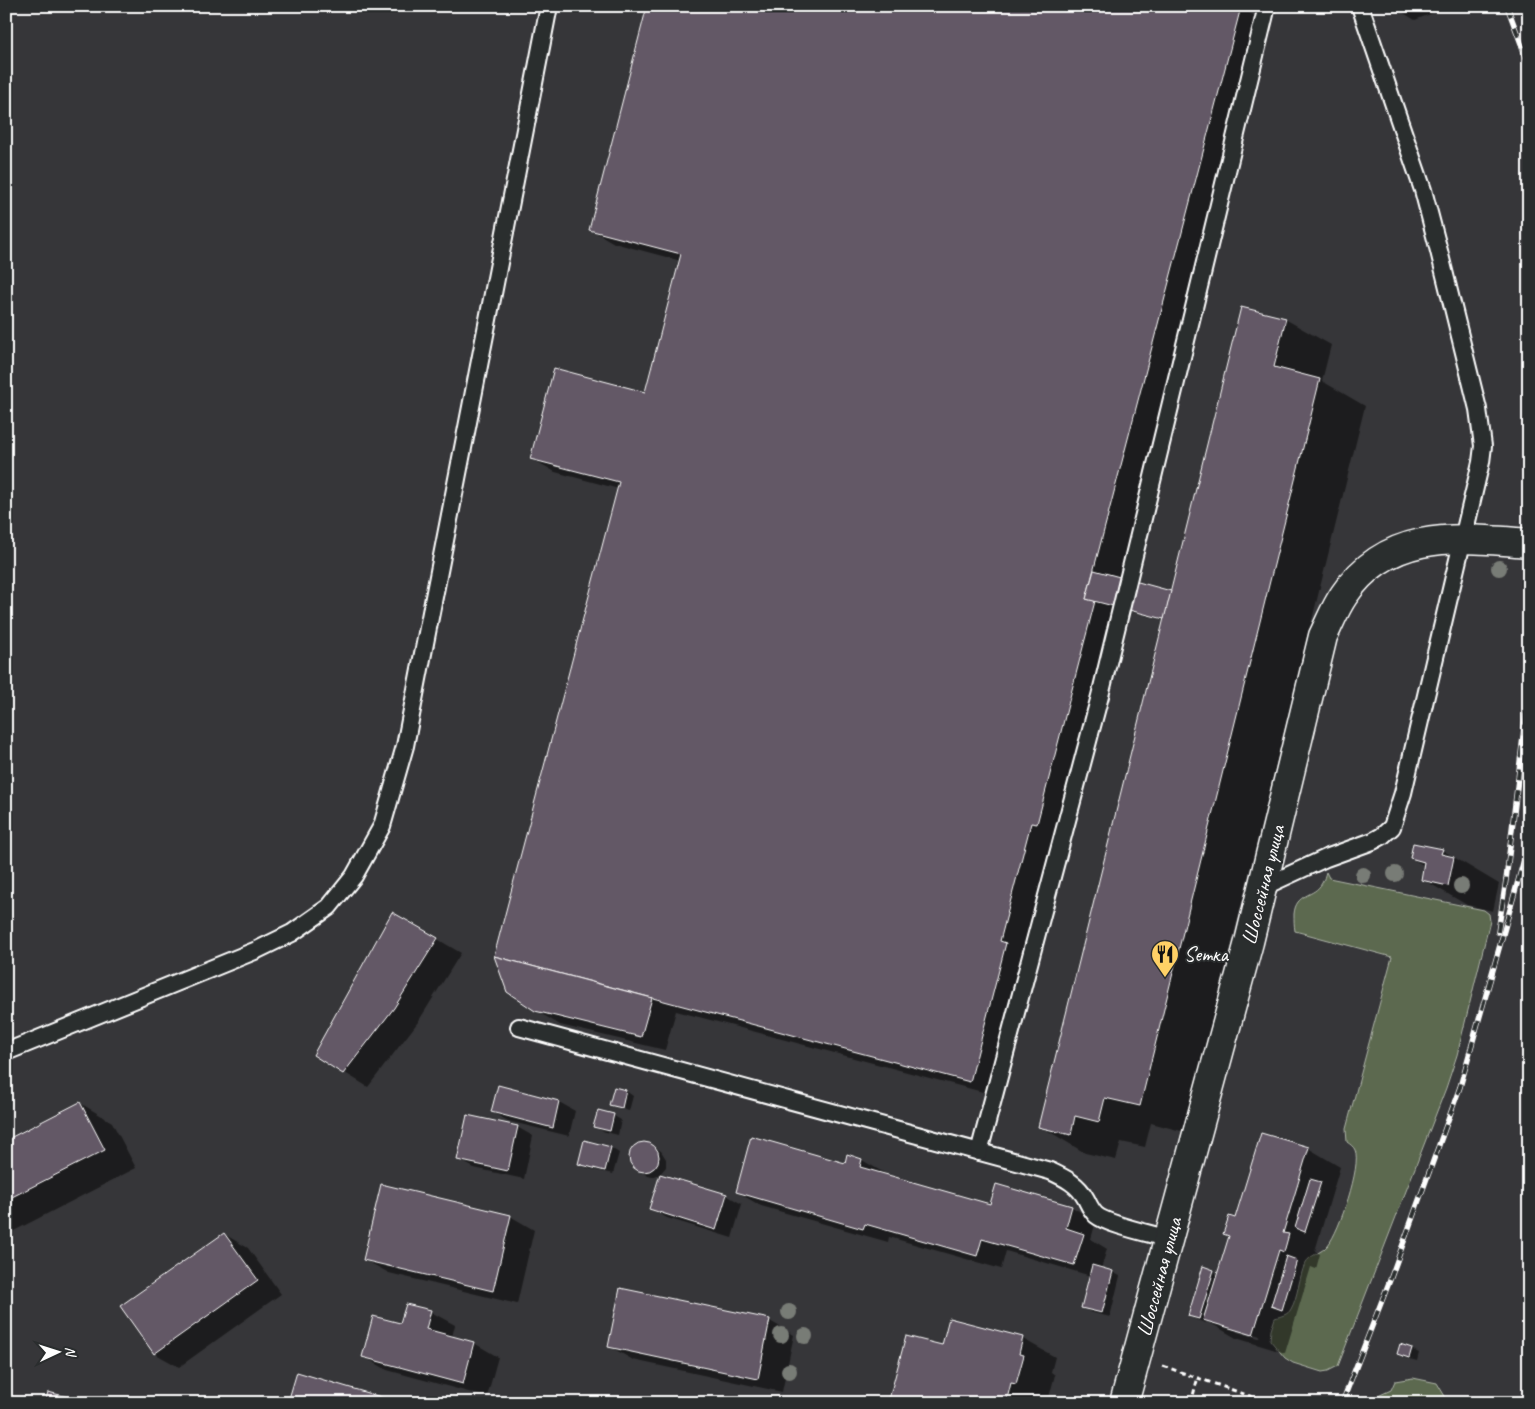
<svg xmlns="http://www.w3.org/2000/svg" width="1535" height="1409" viewBox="0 0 1535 1409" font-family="Caveat,sans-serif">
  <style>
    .green { fill: #5c6950; stroke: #aeb4a8 }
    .shadow { fill: #0007; fill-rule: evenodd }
    .building { fill: #645866; stroke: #fff }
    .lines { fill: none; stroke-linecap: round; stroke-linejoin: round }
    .lane-casing { stroke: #fff; stroke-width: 20 }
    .secondary-casing { stroke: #fff; stroke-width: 31 }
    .path { stroke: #fff; stroke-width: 3; stroke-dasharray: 5 4; stroke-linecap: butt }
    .lane { stroke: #2a2d2e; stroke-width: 16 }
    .secondary { stroke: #2a2d2e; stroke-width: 28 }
    .rail-casing { stroke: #fff; stroke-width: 5.5 }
    .rail { stroke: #2a2d2e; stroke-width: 4; stroke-dasharray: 11; stroke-linecap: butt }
    .tree { fill: #787b76 }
    .labels { text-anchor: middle; stroke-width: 4; stroke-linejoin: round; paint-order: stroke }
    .street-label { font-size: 21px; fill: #fff; stroke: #2a2d2e }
    .poi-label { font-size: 21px; fill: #fff; stroke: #2a2d2e; text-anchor: start }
  </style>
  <rect width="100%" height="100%" fill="#363639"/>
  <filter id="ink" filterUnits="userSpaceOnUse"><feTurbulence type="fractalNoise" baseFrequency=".02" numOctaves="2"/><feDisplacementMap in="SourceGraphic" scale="10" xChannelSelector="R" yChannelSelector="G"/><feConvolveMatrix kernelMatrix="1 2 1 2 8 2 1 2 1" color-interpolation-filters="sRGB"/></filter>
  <g filter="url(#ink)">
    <g class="green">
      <path d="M1326,872L1329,878L1484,910L1489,914L1490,921L1457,1055L1446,1088L1338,1366L1328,1371L1322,1372L1293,1363L1285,1358L1270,1340L1271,1330L1275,1318C1281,1316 1288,1315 1291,1309C1298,1297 1299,1277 1305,1264C1310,1254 1321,1254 1328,1245C1339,1232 1362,1165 1355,1150C1354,1147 1350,1144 1347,1142L1346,1129L1392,957L1295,931C1294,925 1294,920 1294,914C1296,892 1314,898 1322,883C1324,880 1325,875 1326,872Z"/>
      <path d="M1413,1378L1437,1383L1449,1403H1369L1378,1396L1391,1390L1395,1381Z"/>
    </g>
    <g class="shadow">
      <path d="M649,6H1242L1241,8L1265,22L1119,579L1172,592L1285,319L1331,345L1322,381L1365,406L1185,1132L1151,1123L1145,1147L1121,1142L1116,1160L1085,1153L1040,1126L1165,620L1112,607L1111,612L1118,616L994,1095L676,1011L665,1050L560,1025L535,1010L508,991L495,956L619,489L555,472L531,458L646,394L681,261L614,243L590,229Z"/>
      <path d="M1392,6H1451L1415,20Z"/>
      <path d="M1442,850L1499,884L1493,911L1467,905L1422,879L1425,866L1411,858Z"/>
      <path d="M393,913L461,953L418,1022L368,1087L314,1054Z"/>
      <path d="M615,1089L626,1091L633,1096L629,1111L619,1108L611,1104Z"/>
      <path d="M559,1102L575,1111L569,1136L508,1121L492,1112Z"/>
      <path d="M80,1103L112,1122L136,1168L6,1235V1142Z"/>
      <path d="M599,1112L614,1116L621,1120L618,1135L602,1131L595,1127Z"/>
      <path d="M517,1127L533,1136L524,1179L474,1168L458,1159Z"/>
      <path d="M585,1142L611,1148L619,1153L613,1174L587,1168L580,1163Z"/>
      <path d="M644,1143L653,1146L661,1151L666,1159V1167L660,1174L652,1177L648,1176L632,1165L630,1155L631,1151L635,1147Z"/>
      <path d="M1308,1148L1340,1167L1315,1251L1320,1254L1316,1269L1311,1267L1285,1353L1236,1338L1207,1321L1206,1323L1197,1320L1189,1315L1213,1271L1218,1274L1230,1237L1225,1234L1236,1219ZM1237,1329L1260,1336L1259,1338L1237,1332Z"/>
      <path d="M862,1160L886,1174L885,1175L991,1205L996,1186L1072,1207L1096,1221L1091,1239L1107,1249L1101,1269L1112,1272L1120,1276L1110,1317L1090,1312L1083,1307L1091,1276L1006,1251L1001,1269L889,1237L888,1242L761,1206L737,1192Z"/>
      <path d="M726,1195L742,1204L732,1238L667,1218L651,1209Z"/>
      <path d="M510,1216L534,1230L517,1304L389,1273L365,1260Z"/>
      <path d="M224,1234L248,1248L281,1294L179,1367L154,1353Z"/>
      <path d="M407,1305L431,1312L455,1325L452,1337L474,1343L498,1357L487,1397L387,1370L363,1356L401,1325Z"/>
      <path d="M950,1319L1023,1339L1055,1357L1051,1372L1055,1375L1048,1401L1043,1400L1042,1403H889L943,1347Z"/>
      <path d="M770,1321L794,1335L782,1392L633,1360L609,1346Z"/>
      <path d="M1411,1349L1419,1353L1417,1361L1406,1358L1398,1354Z"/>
      <path d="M289,1402L397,1403H291Z"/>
    </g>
    <g class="building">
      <path d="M647,6L1241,7L1086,599L1095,601L1037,824L1031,823L1000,941L1006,943L970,1082L494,956L619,482L530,459L554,368L645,392L681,254L589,230Z"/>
      <path d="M1241,307L1286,318L1274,367L1320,379L1140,1106L1105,1098L1099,1122L1075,1116L1071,1135L1038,1127Z"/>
      <path d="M1094,570L1171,591L1164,619L1086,599Z"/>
      <path d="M1413,843L1443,849L1441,854L1454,857L1448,886L1421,880L1424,862L1410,858Z"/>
      <path d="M392,912L438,938L394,1008L343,1074L313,1055Z"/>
      <path d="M494,956L652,998L641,1037L535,1011L507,992Z"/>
      <path d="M498,1085L559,1101L553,1128L491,1112Z"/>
      <path d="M614,1087L626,1090L622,1108L609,1105Z"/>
      <path d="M80,1102L105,1150L6,1200V1140Z"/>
      <path d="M598,1110L614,1114L610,1131L593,1127Z"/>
      <path d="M467,1115L518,1126L508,1171L457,1160Z"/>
      <path d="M1261,1133L1309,1147L1283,1233L1289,1234L1284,1252L1279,1250L1253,1335L1203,1320L1229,1236L1223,1234L1229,1216L1235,1218Z"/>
      <path d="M751,1136L845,1163L847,1154L862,1159L860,1167L990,1204L996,1184L1072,1206L1066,1228L1084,1234L1074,1265L982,1239L977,1256L865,1224L863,1229L736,1192Z"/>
      <path d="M584,1140L611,1147L605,1171L578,1164Z"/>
      <circle cx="644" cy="1157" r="15"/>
      <path d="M660,1174L727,1194L716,1230L649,1209Z"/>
      <path d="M1310,1179L1321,1182L1305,1232L1295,1228Z"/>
      <path d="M381,1184L511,1215L493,1291L363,1260Z"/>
      <path d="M224,1233L258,1280L154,1354L120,1306Z"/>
      <path d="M1286,1256L1297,1260L1282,1310L1271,1306Z"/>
      <path d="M1092,1265L1113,1271L1102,1313L1081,1308Z"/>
      <path d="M1203,1266L1214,1270L1199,1319L1188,1316Z"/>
      <path d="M620,1288L770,1319L758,1379L608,1347Z"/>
      <path d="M406,1304L431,1310L426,1329L474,1342L463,1384L362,1357L373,1316L400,1323Z"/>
      <path d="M949,1318L1023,1337L1019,1354L1024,1355L1016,1384L1011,1383L1006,1403H888L906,1336L942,1345Z"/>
      <path d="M1400,1344L1412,1348L1409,1358L1397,1354Z"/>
      <path d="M297,1372L401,1403L288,1402Z"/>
      <path d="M48,1392L92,1403H45Z"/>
    </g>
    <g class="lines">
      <g class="lane-casing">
        <g id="lane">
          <path d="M1263,887L1326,858L1373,841L1382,836L1392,827L1403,793L1481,462L1483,446L1478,409L1439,251L1423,190L1360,6"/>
          <path d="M519,1027L1050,1171C1065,1178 1078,1184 1086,1199C1089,1205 1091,1210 1096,1215C1108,1225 1152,1234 1169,1239"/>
          <path d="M6,1052L257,950L292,933L329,907L354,876L382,826L405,746L549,6"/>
          <path d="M979,1152L1100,696L1267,6"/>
        </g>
      </g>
      <g class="secondary-casing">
        <path id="secondary" d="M1124,1403L1249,942L1323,636C1330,622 1335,608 1344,595C1389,528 1459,538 1529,543"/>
      </g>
      <g class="path">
        <path d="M1163,1366L1270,1403"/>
        <path d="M1191,1403L1198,1377"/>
      </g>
      <use href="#lane" class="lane"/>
      <use href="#secondary" class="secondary"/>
      <g class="rail-casing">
        <g id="rail">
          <path d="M1507,6L1529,65"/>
          <path d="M1498,932L1506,880L1529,686"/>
          <path d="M1342,1403L1390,1280L1460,1087L1529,842"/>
        </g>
      </g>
      <use href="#rail" class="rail"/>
    </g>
    <g class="tree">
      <circle cx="1499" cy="568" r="8"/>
      <circle cx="1395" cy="874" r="8"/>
      <circle cx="1363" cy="875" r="8"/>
      <circle cx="1461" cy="886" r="8"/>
      <circle cx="789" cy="1312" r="8"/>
      <circle cx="781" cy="1335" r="8"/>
      <circle cx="805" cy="1336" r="8"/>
      <circle cx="789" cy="1371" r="8"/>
    </g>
  </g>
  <defs>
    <g id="restaurant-pin" transform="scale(1.4375)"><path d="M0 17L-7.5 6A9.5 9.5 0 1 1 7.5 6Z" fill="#ffd166" stroke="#2a2d2e"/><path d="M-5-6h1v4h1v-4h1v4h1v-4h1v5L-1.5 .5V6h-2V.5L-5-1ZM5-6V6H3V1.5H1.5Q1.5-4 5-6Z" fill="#111"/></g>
  </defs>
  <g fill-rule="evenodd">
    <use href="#restaurant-pin" x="1165" y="954"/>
  </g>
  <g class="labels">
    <g class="street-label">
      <text transform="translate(1263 885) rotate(-76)" y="7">Шоссейная улица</text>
      <text transform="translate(1159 1277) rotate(-75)" y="7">Шоссейная улица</text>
    </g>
    <g class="poi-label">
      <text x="1184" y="961">Sетка</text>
    </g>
  </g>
  <rect width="1535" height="1409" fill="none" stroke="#2a2d2e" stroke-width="25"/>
  <rect x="12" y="12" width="1510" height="1384" fill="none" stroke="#fff" stroke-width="2" filter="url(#ink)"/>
  <g transform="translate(58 1352) rotate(86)" stroke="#2a2d2e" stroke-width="4" paint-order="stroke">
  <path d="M0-4L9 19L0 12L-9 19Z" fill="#ffffff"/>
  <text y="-8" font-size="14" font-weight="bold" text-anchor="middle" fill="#ffffff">N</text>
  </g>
</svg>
